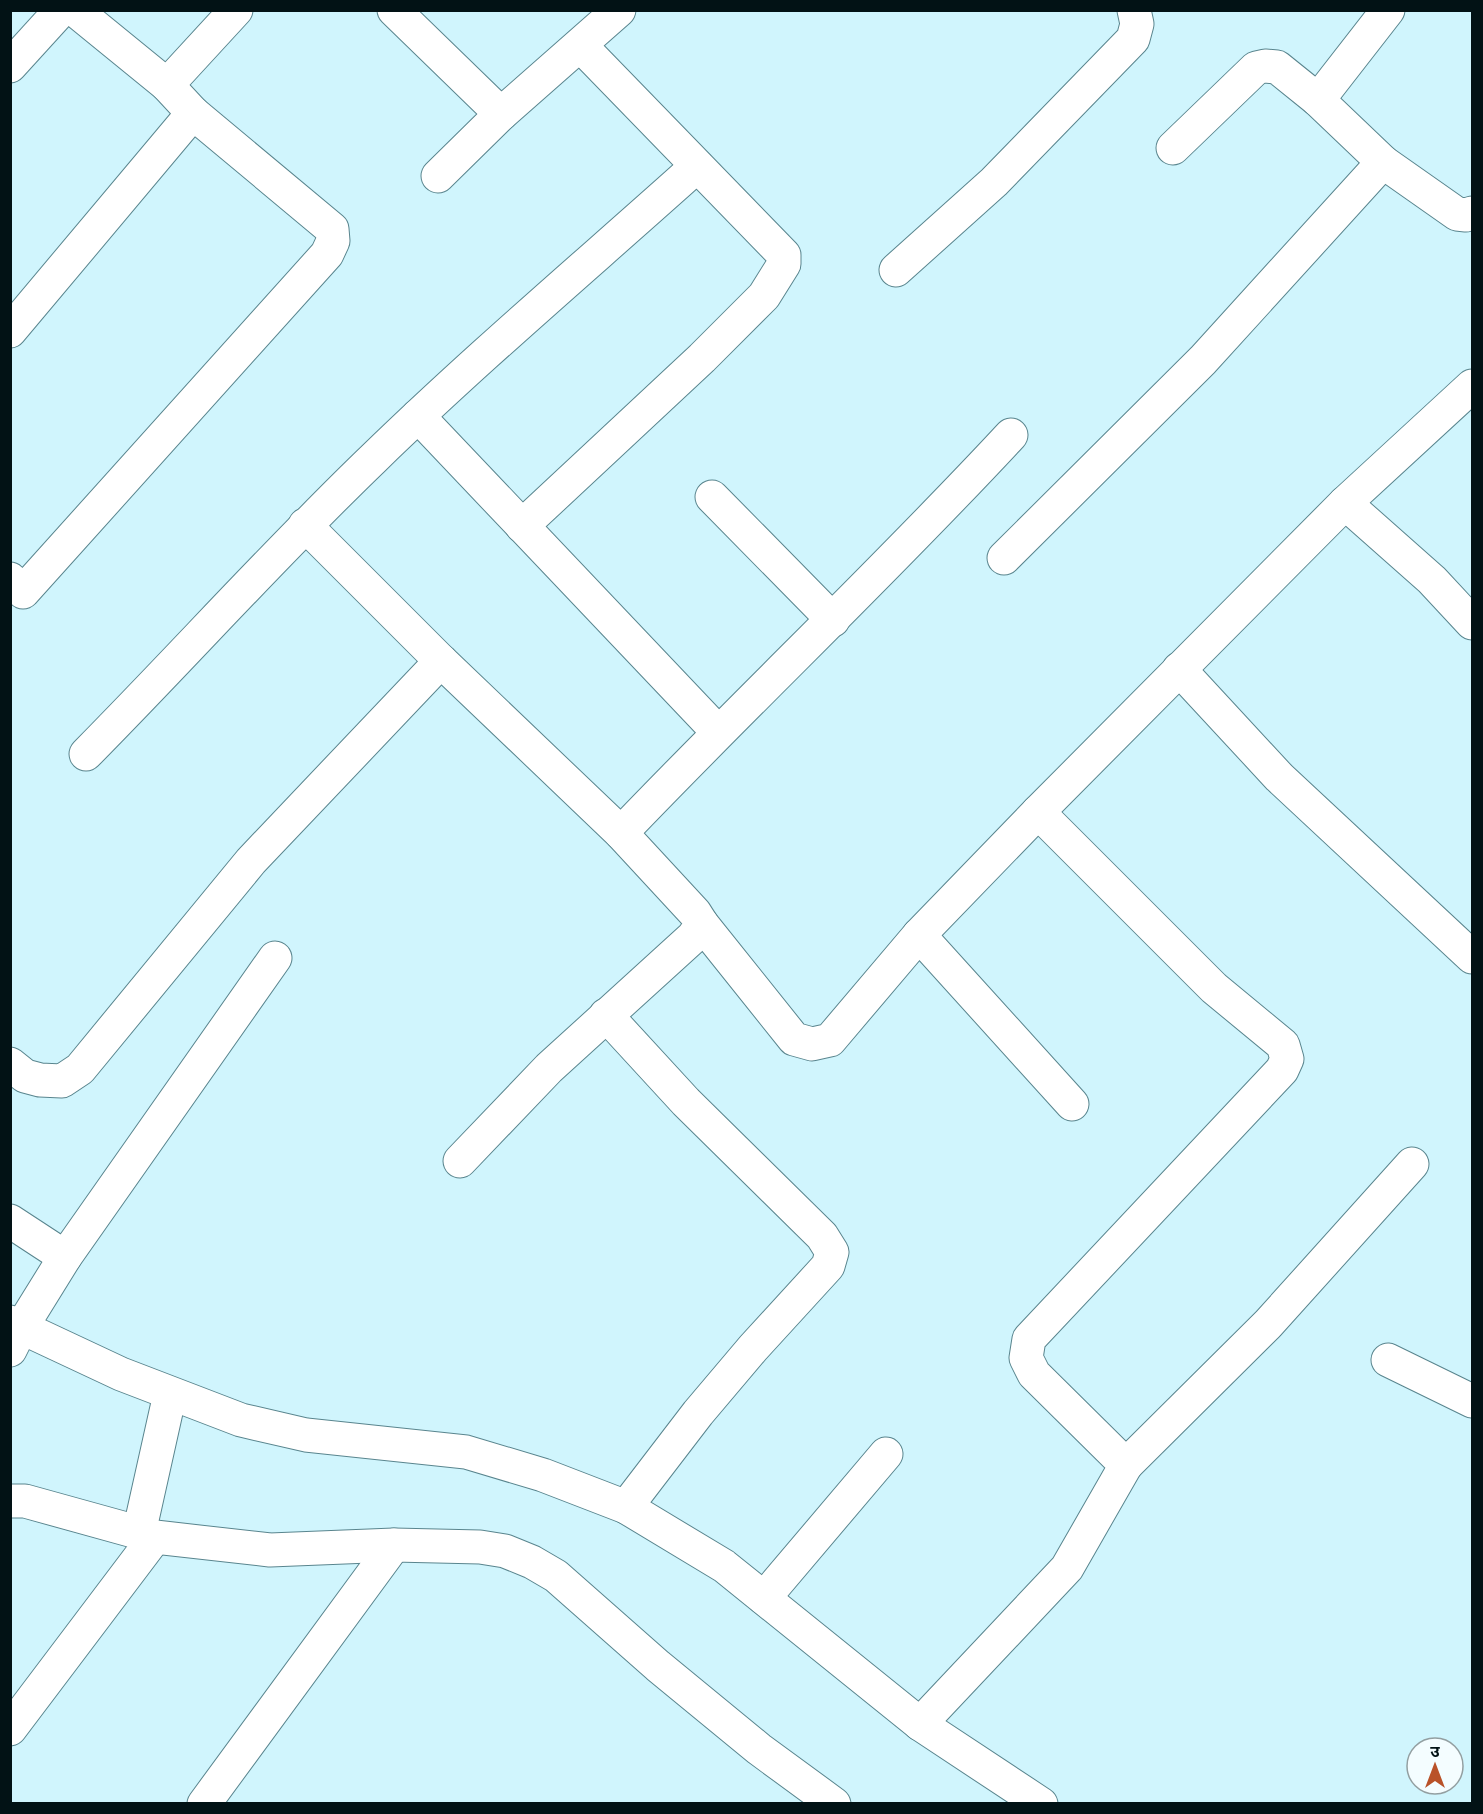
<svg xmlns="http://www.w3.org/2000/svg" width="1483" height="1814" viewBox="0 0 1483 1814" font-family="'Times New Roman','Noto Sans Devanagari',serif">
  <style>
    .lines { fill: none; stroke-linecap: round; stroke-linejoin: round }
    .street-casing { stroke: #59858e; stroke-width: 35 }
    .street { stroke: #fff; stroke-width: 33 }
  </style>
  <rect width="100%" height="100%" fill="#d0f5fd"/>
  <g class="lines">
    <g class="street-casing">
      <g id="street">
        <path d="M75,10L167,85"/>
        <path d="M394,10L501,114"/>
        <path d="M10,66L61,10"/>
        <path d="M1318,100L1388,10"/>
        <path d="M1173,148L1256,68L1265,66L1277,67L1318,100L1383,162L1457,214L1466,215L1472,213"/>
        <path d="M438,176L501,114L619,10"/>
        <path d="M896,270L994,182L1133,39L1137,24L1134,10"/>
        <path d="M10,331L193,113L167,85L236,10"/>
        <path d="M418,416L718,732"/>
        <path d="M712,497L833,620"/>
        <path d="M1345,503L1432,580L1472,623"/>
        <path d="M305,525L441,661L621,833L695,913L702,924L693,937L549,1068L460,1161"/>
        <path d="M522,526L702,358L764,296L784,264V255L580,45"/>
        <path d="M1004,558L1203,360L1383,162"/>
        <path d="M10,579L23,592L327,254L333,241L332,229L193,113"/>
        <path d="M1179,669L1279,777L1472,957"/>
        <path d="M86,754C183,656 275,553 374,458C478,357 589,263 697,166"/>
        <path d="M621,833C749,699 884,572 1011,435"/>
        <path d="M702,924L794,1039L812,1044L830,1040L919,935L1038,812L1345,503L1472,386"/>
        <path d="M919,935L1072,1104"/>
        <path d="M606,1015L686,1102L822,1236L832,1252L828,1266L753,1348L698,1413L626,1507"/>
        <path d="M10,1064L25,1076L40,1080L62,1081L80,1069L251,861L441,661"/>
        <path d="M10,1221L65,1257"/>
        <path d="M10,1322L121,1374L241,1420L306,1435L466,1452L543,1475L626,1507L724,1566L920,1724L1041,1804"/>
        <path d="M10,1350L21,1328L65,1257L275,958"/>
        <path d="M1388,1360L1472,1401"/>
        <path d="M1126,1465L1268,1324L1412,1164"/>
        <path d="M10,1501H25L155,1537L270,1550L394,1545L480,1547L505,1551L532,1562L556,1576L658,1666L759,1749L834,1804"/>
        <path d="M139,1533L170,1394"/>
        <path d="M764,1598L886,1454"/>
        <path d="M920,1724L1067,1568L1126,1465L1034,1374L1026,1358L1029,1339L1282,1070L1287,1059L1283,1045L1214,988L1038,812"/>
        <path d="M10,1729L155,1537"/>
        <path d="M204,1804L394,1545"/>
      </g>
    </g>
    <use href="#street" class="street"/>
  </g>
  <rect width="1483" height="1814" fill="none" stroke="#021215" stroke-width="24"/>
  <g transform="translate(1435 1766)"><circle r="28" fill="#f4fdff" stroke="#939fa1" stroke-width="1.5"/>
  <path d="M0-4.5L10 22L0 15L-10 22Z" fill="#b95229"/>
  <text y="-9" font-size="16" font-weight="bold" text-anchor="middle" fill="#021215">उ</text>
  </g>
</svg>
